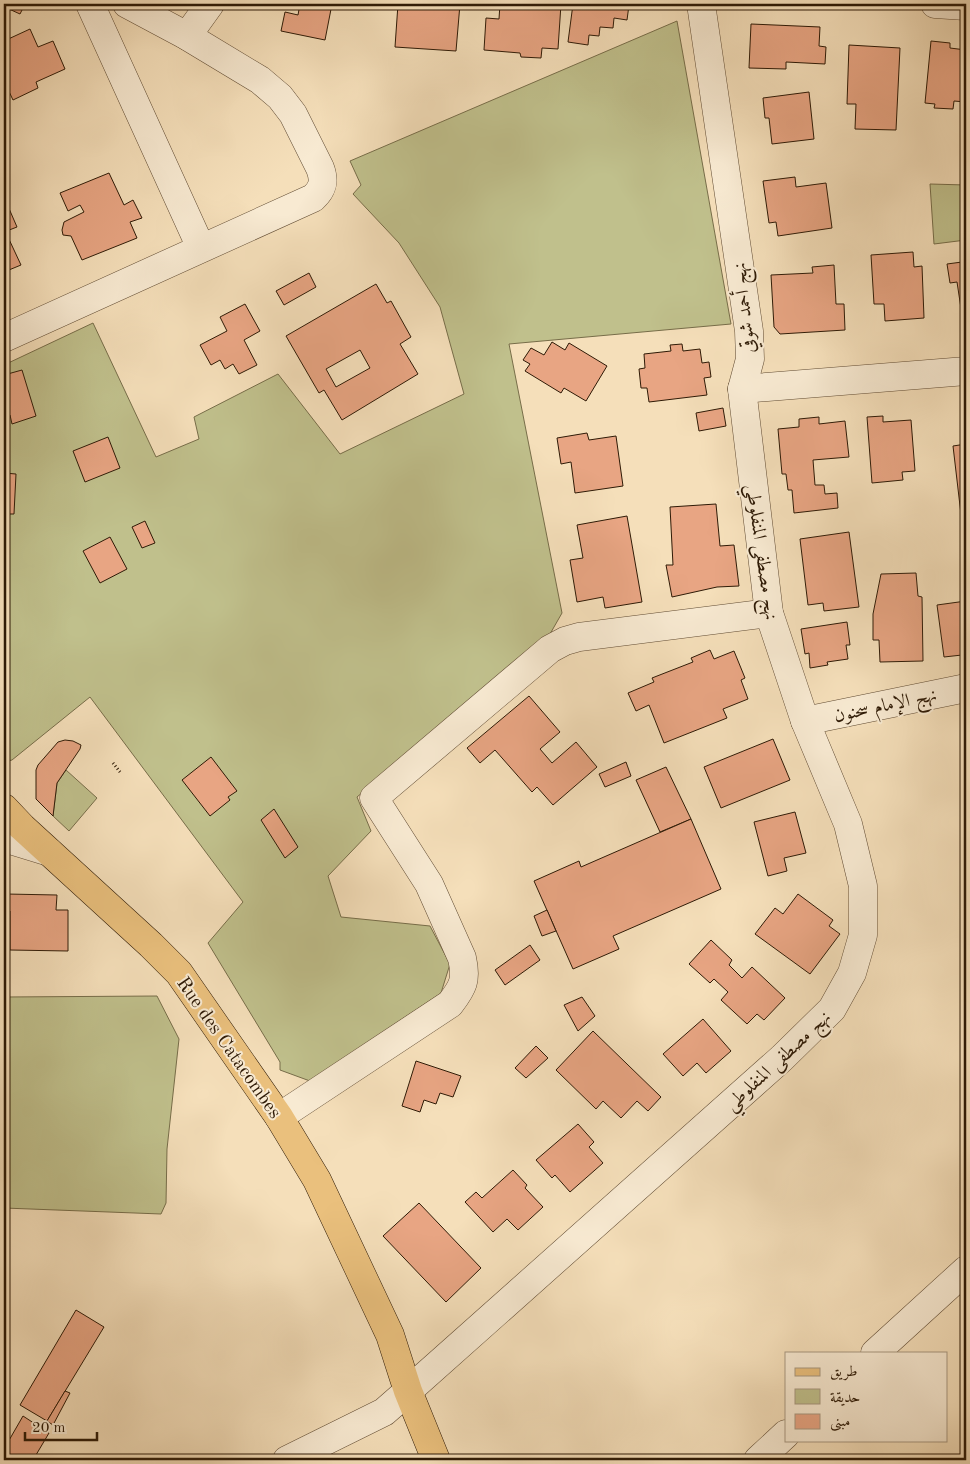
<svg xmlns="http://www.w3.org/2000/svg" width="970" height="1464" viewBox="0 0 970 1464" font-family="'Old Standard TT',Amiri,serif">
  <style>
    .green { fill: #c0c08c; stroke: #776d49 }
    .building { fill: #e8a583; stroke: #2e1a06; fill-rule: evenodd }
    .lines { fill: none; stroke-linecap: round; stroke-linejoin: round }
    .minor-casing { stroke: #604b33; stroke-width: 29 }
    .major-casing { stroke: #2e1a06; stroke-width: 29 }
    .path { stroke: #2e1a06; stroke-width: 3; stroke-dasharray: 1 2.5; stroke-linecap: butt }
    .minor { stroke: #f8ead2; stroke-width: 28 }
    .major { stroke: #eac07d; stroke-width: 28 }
    .labels { text-anchor: middle; stroke-width: 4; stroke-linejoin: round; paint-order: stroke }
    .street-label { font-size: 19px; fill: #2e1a06; stroke: #f8ead2 }
  </style>
  <rect width="100%" height="100%" fill="#f5dfba"/>
  <filter id="stains"><feTurbulence type="fractalNoise" baseFrequency=".004" numOctaves="4"/><feColorMatrix values="0 0 0 0 .2 0 0 0 0 .09 0 0 0 0 .02 0 0 0 .5 -.17"/></filter>
  <radialGradient id="worn" r=".72"><stop offset=".6" stop-color="#630" stop-opacity="0"/><stop offset="1" stop-color="#630" stop-opacity=".3"/></radialGradient>
  <g class="green">
    <path d="M677,21L731,324L509,344L562,613L550,634L357,797L371,831L328,876L341,917L430,926L450,964L441,993L310,1081L280,1070V1062L208,943L243,902L90,697L12,760L4,762V365L93,323L156,457L199,439L194,417L278,374L340,454L464,394L440,307L399,243L353,194L361,185L350,161Z"/>
    <path d="M930,184L966,185V240L934,244Z"/>
    <path d="M66,770L97,798L69,831L53,816L57,783Z"/>
    <path d="M157,996L179,1039L167,1149L166,1203L161,1214L4,1208V997Z"/>
  </g>
  <g class="building">
    <path d="M12,4H25L20,14L9,9Z"/>
    <path d="M300,4H332L325,40L281,31L285,12L298,15Z"/>
    <path d="M398,4H460L456,51L395,47Z"/>
    <path d="M500,4H561L558,49L542,48L541,58L521,57L520,53L484,50L486,18L499,19Z"/>
    <path d="M573,4L629,5L627,20L614,18L613,28L600,27L599,36L589,35L588,45L568,42Z"/>
    <path d="M751,24L820,27L819,46L826,47L825,64L786,62V69L749,68Z"/>
    <path d="M30,29L38,47L53,41L65,69L36,82L38,88L13,100L4,81V41Z"/>
    <path d="M931,41L950,43V48L966,50V102L954,101L953,109L934,108L935,104L925,103Z"/>
    <path d="M849,45L900,48L896,130L855,129L856,104H847Z"/>
    <path d="M809,92L814,139L772,144L769,118H765L763,98Z"/>
    <path d="M109,173L124,205L133,200L142,218L130,222L137,238L82,260L71,236L63,235L62,230L64,222L84,212L80,205L68,211L60,193Z"/>
    <path d="M795,177L796,187L826,183L832,228L778,236L776,222L769,223L763,181Z"/>
    <path d="M4,197L17,227L4,232Z"/>
    <path d="M7,235L21,265L4,272V237Z"/>
    <path d="M961,250H966V315H962L957,282L950,283L947,264L962,262Z"/>
    <path d="M913,252L914,267L922,266L924,318L885,321L884,304H874L871,255Z"/>
    <path d="M834,265L836,304H844L845,330L780,334L774,327L771,275L813,273L812,267Z"/>
    <path d="M309,273L316,287L284,305L276,291Z"/>
    <path d="M376,284L387,303L391,301L411,337L400,344L418,374L342,420L324,390L319,393L286,336ZM360,350L370,368L336,387L326,369Z"/>
    <path d="M245,304L260,331L244,340L257,365L239,374L233,364L225,369L220,360L211,365L200,345L227,331L220,317Z"/>
    <path d="M552,342L565,350L569,343L607,366L586,401L564,388L561,393L525,371L530,364L523,360L531,348L544,355Z"/>
    <path d="M682,344L683,351L700,349L702,363L709,362L711,377L704,378L707,395L649,402L647,388H641L639,369L645,368L644,354L671,351L670,345Z"/>
    <path d="M22,370L36,416L12,424L10,415L4,417V375Z"/>
    <path d="M723,408L726,426L699,431L696,413Z"/>
    <path d="M883,416V422L911,420L915,471L902,472L903,480L872,483L867,417Z"/>
    <path d="M819,417V424L845,421L849,457L813,460L815,485H824L825,494L837,493L838,508L794,513L792,490H788L786,474H782L778,429L799,427V419Z"/>
    <path d="M587,433L589,440L616,436L623,486L575,493L571,462L561,464L557,438Z"/>
    <path d="M108,437L120,468L85,482L73,451Z"/>
    <path d="M966,444V523H962L953,446Z"/>
    <path d="M4,473L16,474L14,514H4Z"/>
    <path d="M716,504L720,546L734,545L739,586L717,587L672,597L666,565H673L670,507Z"/>
    <path d="M627,516L642,602L605,608L603,597L577,602L570,560L583,558L577,525Z"/>
    <path d="M145,521L155,543L142,548L132,527Z"/>
    <path d="M849,532L859,607L824,611L823,603L808,605L800,539Z"/>
    <path d="M110,537L127,569L100,583L83,551Z"/>
    <path d="M916,573L918,596L922,597L923,661L880,662L879,640H873V614L881,574Z"/>
    <path d="M966,601V647H961L962,655L944,657L937,605Z"/>
    <path d="M847,622L850,645H846L848,659L827,662L828,665L810,668L809,653L805,654L801,629Z"/>
    <path d="M710,650L714,659L734,651L745,678L741,680L748,699L723,709L727,718L664,743L649,705L636,711L628,693L654,682L652,678L693,662L691,658Z"/>
    <path d="M529,696L560,732L540,749L552,763L576,742L597,767L553,805L537,787L532,792L495,750L480,763L467,748Z"/>
    <path d="M773,739L790,780L721,808L704,767Z"/>
    <path d="M65,740L73,741L81,745L80,749L57,783L53,816L36,799V770L38,765L58,742Z"/>
    <path d="M211,757L237,791L228,797L230,800L210,816L182,780Z"/>
    <path d="M626,762L631,776L605,787L599,774Z"/>
    <path d="M666,767L691,819L660,832L636,780Z"/>
    <path d="M274,809L298,847L285,858L261,820Z"/>
    <path d="M795,812L806,853L784,858L787,871L768,876L754,822Z"/>
    <path d="M691,819L721,889L613,936L619,949L573,969L534,881L579,861L581,867Z"/>
    <path d="M6,894L57,895L56,910H68V951L10,950V911H5Z"/>
    <path d="M798,894L833,920L829,926L840,934L810,974L755,934L775,908L783,914Z"/>
    <path d="M547,910L556,931L542,936L534,916Z"/>
    <path d="M711,940L732,960L729,965L742,978L752,967L785,998L764,1020L757,1014L747,1024L721,1000L728,992L714,979L710,983L689,964Z"/>
    <path d="M530,945L540,960L505,985L495,970Z"/>
    <path d="M582,997L595,1016L578,1031L564,1005Z"/>
    <path d="M703,1019L731,1051L706,1073L697,1063L683,1076L663,1054Z"/>
    <path d="M593,1031L661,1097L648,1111L637,1101L621,1118L603,1101L596,1109L556,1070Z"/>
    <path d="M536,1046L548,1058L526,1078L515,1068Z"/>
    <path d="M416,1061L461,1076L453,1097L440,1093L436,1104L424,1100L420,1112L402,1106Z"/>
    <path d="M578,1124L594,1142L589,1147L603,1163L570,1192L555,1175L552,1178L536,1160Z"/>
    <path d="M513,1170L527,1185L525,1188L543,1207L518,1230L507,1219L493,1232L465,1202L476,1192L482,1198Z"/>
    <path d="M419,1203L481,1268L446,1302L383,1236Z"/>
    <path d="M76,1310L104,1327L47,1421L20,1405Z"/>
    <path d="M65,1391L70,1393L53,1425L47,1421Z"/>
    <path d="M23,1416L49,1433L33,1460H4V1449Z"/>
  </g>
  <g class="lines">
    <g class="minor-casing">
      <g id="minor">
        <path d="M90,4L201,248"/>
        <path d="M935,4L966,6"/>
        <path d="M187,36L210,4"/>
        <path d="M4,338L313,198C323,189 325,181 320,168L293,114L280,97L260,80L187,36L127,4"/>
        <path d="M742,389L966,371"/>
        <path d="M805,721L966,688"/>
        <path d="M4,838L49,852"/>
        <path d="M279,1117L450,1004C463,987 467,980 462,958L429,884L374,798L550,649L565,641L579,637L769,613"/>
        <path d="M875,1353L966,1270"/>
        <path d="M287,1460L384,1412L408,1391L782,1058L832,1009L852,973L863,935V886L848,824L805,721L769,613L742,389L750,359L749,331L701,4"/>
        <path d="M758,1460L786,1434"/>
      </g>
    </g>
    <g class="major-casing">
      <path id="major" d="M4,808L22,827L151,945L179,973L279,1117L317,1180L390,1335L408,1391L436,1460"/>
    </g>
    <path class="path" d="M113,763L120,772"/>
    <use href="#minor" class="minor"/>
    <use href="#major" class="major"/>
  </g>
  <g class="labels">
    <g class="street-label">
      <text transform="translate(743 308) rotate(-96)" y="7">نهج أحمد شوقي</text>
      <text transform="translate(763 552) rotate(82)" y="7">نهج مصطفى المنفلوطي</text>
      <text transform="translate(885 704) rotate(-12)" y="7">نهج الإمام سحنون</text>
      <text transform="translate(230 1047) rotate(55)" y="7">Rue des Catacombes</text>
      <text transform="translate(777 1060) rotate(-43)" y="7">نهج مصطفى المنفلوطي</text>
    </g>
  </g>
  <rect width="970" height="1464" fill="none" stroke="#f5dfba" stroke-width="20"/>
  <rect x="5" y="5" width="960" height="1454" fill="none" stroke="#2e1a06" stroke-width="2.5"/>
  <rect x="10" y="10" width="950" height="1444" fill="none" stroke="#2e1a06"/>
  <rect x="785" y="1352" width="162" height="90" fill="#f8ead2" stroke="#a79780"/>
  <rect x="795" y="1368" width="25" height="8" fill="#eac07d" stroke="#a79780"/>
  <text x="830" y="1376" font-size="15" fill="#2e1a06">طريق</text>
  <rect x="795" y="1389" width="25" height="15" fill="#c0c08c" stroke="#a79780"/>
  <text x="830" y="1402" font-size="15" fill="#2e1a06">حديقة</text>
  <rect x="795" y="1414" width="25" height="15" fill="#e8a583" stroke="#a79780"/>
  <text x="830" y="1426" font-size="15" fill="#2e1a06">مبنى</text>
  <path d="M25 1432v8h72v-8" fill="none" stroke="#2e1a06" stroke-width="2.5"/>
  <text x="32" y="1432" font-size="15" fill="#2e1a06" stroke="#f8ead2" stroke-width="4" paint-order="stroke">20 m</text>
  <rect width="100%" height="100%" filter="url(#stains)"/>
  <rect width="100%" height="100%" fill="url(#worn)"/>
</svg>
